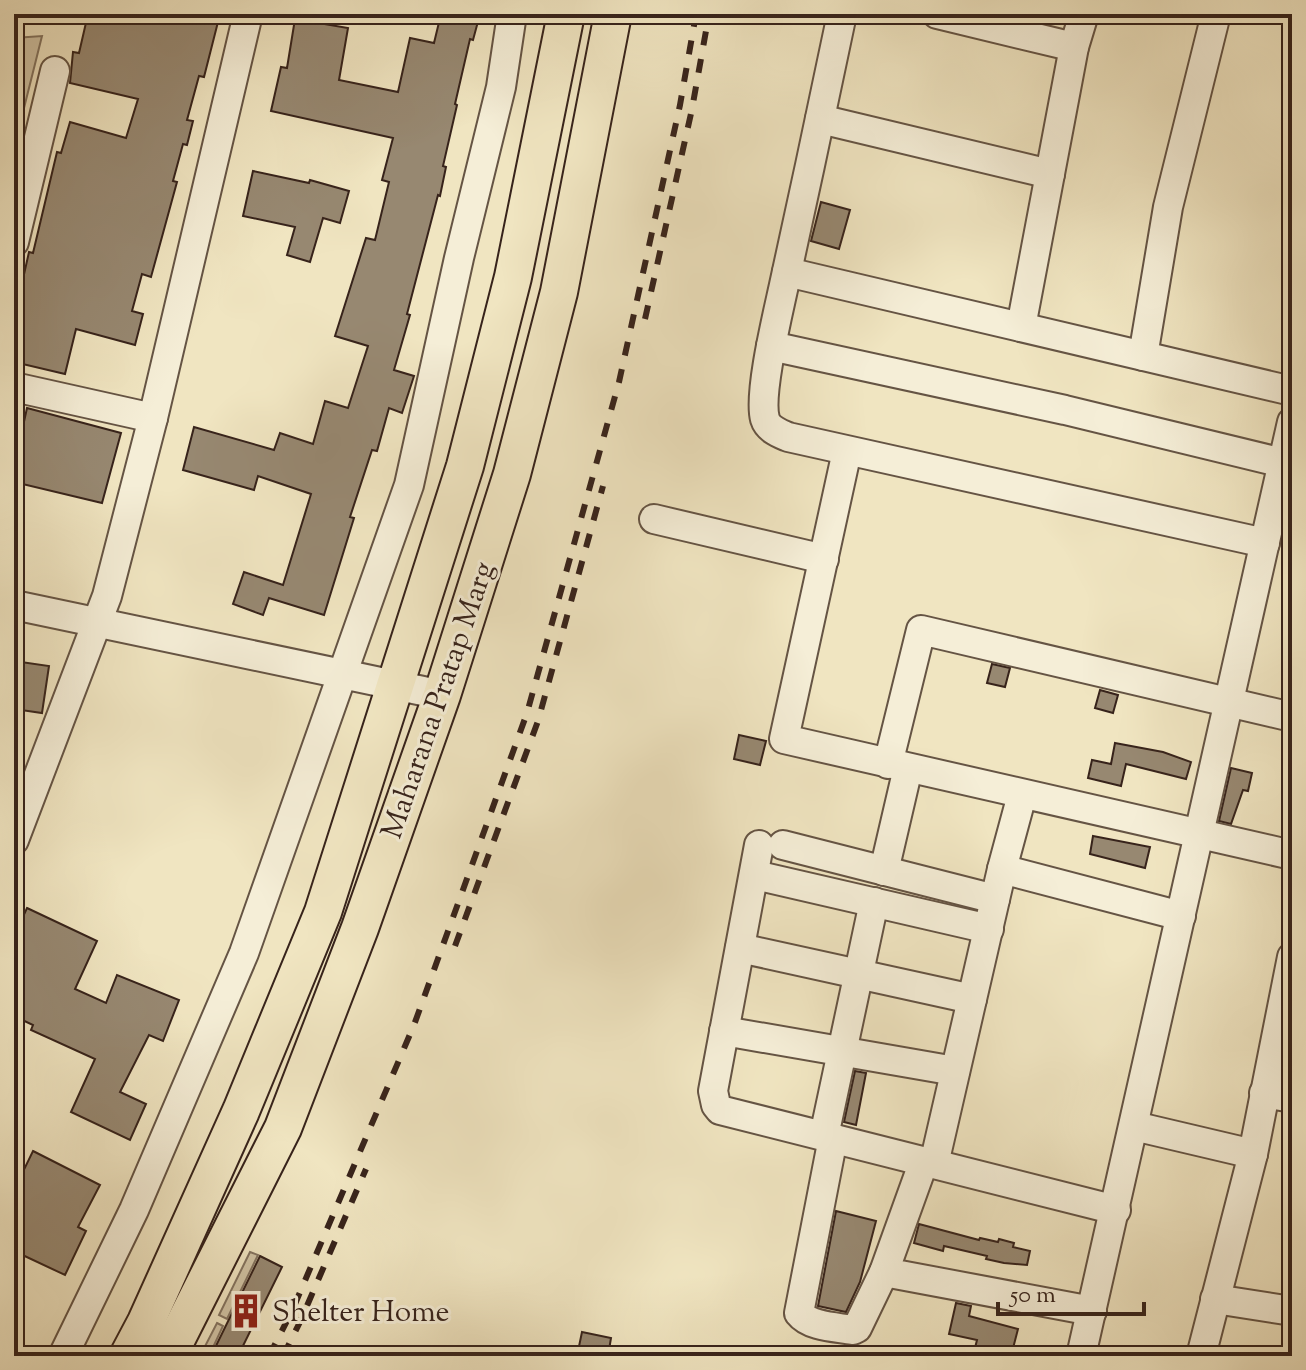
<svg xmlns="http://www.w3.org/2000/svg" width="1306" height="1370" viewBox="0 0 1306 1370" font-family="'Sorts Mill Goudy',serif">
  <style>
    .green { fill: #d1c4a5; stroke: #847460; stroke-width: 2 }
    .building { fill: #978871; stroke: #37231b; stroke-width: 2 }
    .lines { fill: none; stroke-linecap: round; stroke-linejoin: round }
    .minor-casing { stroke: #655444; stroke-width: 32 }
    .major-casing { stroke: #37231b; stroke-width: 40 }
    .minor { stroke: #f5eed7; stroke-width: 28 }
    .major { stroke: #f0e5c1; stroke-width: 36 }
    .rail { stroke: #37231b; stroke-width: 6; stroke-dasharray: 14 14; stroke-linecap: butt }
    .labels { text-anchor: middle; stroke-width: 6; stroke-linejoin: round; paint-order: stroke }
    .street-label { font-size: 30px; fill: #37231b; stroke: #f5eed7 }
    .poi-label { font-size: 30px; fill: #37231b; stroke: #f5eed7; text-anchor: start }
  </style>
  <rect width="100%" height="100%" fill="#f0e5c1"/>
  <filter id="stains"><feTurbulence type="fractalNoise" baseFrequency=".0025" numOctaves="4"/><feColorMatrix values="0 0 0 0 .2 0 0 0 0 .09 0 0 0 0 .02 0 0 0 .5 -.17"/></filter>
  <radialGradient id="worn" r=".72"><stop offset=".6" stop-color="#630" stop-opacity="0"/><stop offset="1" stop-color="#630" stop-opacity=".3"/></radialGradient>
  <g class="green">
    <path d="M42,36L14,148V38Z"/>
    <path d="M250,1252L258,1255L227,1319L219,1315Z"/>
    <path d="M217,1323L223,1326L209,1356H200Z"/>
  </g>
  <g class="building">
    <path d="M88,14H220L204,77L199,76L187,120L193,121L187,145L183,144L173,181L177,182L151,277L142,274L132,311L143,314L135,345L76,329L65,374L14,362V319L29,252L33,253L57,152L61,153L70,122L126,138L138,99L70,83L73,52L79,53Z"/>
    <path d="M441,14H480L473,40L470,39L455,104L457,105L443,166L446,167L440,196L438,195L407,314L410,315L394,370L414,376L402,413L389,408L377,451L372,450L350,517L354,518L324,615L269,598L263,615L233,604L244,572L283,585L311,494L258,476L254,490L183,470L194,427L274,450L280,433L313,444L325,401L348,408L368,346L335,336L366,238L375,240L389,182L382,180L393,138L271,111L281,67L287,68L295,19L348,28L339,80L398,92L410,38L434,43Z"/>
    <path d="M253,171L309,183L310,180L349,191L340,223L323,218L310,262L287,255L295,227L243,216Z"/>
    <path d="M821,202L850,210L839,249L811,241Z"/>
    <path d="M27,408L121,433L102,503L14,482V467Z"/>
    <path d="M14,661L49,666L42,713L14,709Z"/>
    <path d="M992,664L1010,668L1005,687L987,683Z"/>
    <path d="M1100,690L1118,695L1113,713L1095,708Z"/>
    <path d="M739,735L766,741L760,765L734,759Z"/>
    <path d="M1115,743L1163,752L1191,762L1186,779L1126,764L1121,786L1088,778L1092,760L1111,764Z"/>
    <path d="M1231,768L1252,773L1248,791L1243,790L1231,824L1219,821Z"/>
    <path d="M1093,836L1150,847L1145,868L1090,854Z"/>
    <path d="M27,908L97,941L75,989L106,1003L117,975L179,1000L163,1041L149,1035L120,1092L146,1104L130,1140L71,1112L95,1059L31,1030L33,1025L14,1016V936Z"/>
    <path d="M855,1071L866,1073L856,1125L844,1122Z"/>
    <path d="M33,1151L100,1185L78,1227L86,1231L65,1275L14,1251V1190Z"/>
    <path d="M836,1211L876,1221L860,1282L846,1312L818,1306Z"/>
    <path d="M919,1224L979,1240L980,1238L998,1242L999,1239L1014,1243L1013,1247L1030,1251L1027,1265L1004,1263L986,1259L987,1256L944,1246L943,1251L914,1243Z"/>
    <path d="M260,1256L282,1267L238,1356H211Z"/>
    <path d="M956,1303L971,1306L969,1316L1018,1329L1011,1356H973L977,1340L949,1334Z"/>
    <path d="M582,1332L611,1338L608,1356H577Z"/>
  </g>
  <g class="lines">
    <g class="minor-casing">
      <g id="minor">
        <path d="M842,14C823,104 804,195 784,285C778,313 758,394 765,419C768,429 779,433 788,437L1265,543"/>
        <path d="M937,14L1074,47"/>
        <path d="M820,119L1050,174"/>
        <path d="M14,242L55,71"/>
        <path d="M787,272L1292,391"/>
        <path d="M1021,327L1074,47L1084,14"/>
        <path d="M771,346L1065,410L1283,463"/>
        <path d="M1143,356L1168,207L1216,14"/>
        <path d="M14,387L153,418"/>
        <path d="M847,451L784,739L1292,855"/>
        <path d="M654,519L824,559"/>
        <path d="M14,605L442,695"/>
        <path d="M888,764L921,630L1292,717"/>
        <path d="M14,840L107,596L153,418L248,14"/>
        <path d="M759,845L713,1091L716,1105L720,1110L1116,1210"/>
        <path d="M783,845L995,899"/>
        <path d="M1002,869L1181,916"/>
        <path d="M884,871L908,768"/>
        <path d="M755,875L989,929"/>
        <path d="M740,948L972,999"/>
        <path d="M724,1031L955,1071"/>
        <path d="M1264,1093L1292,1098"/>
        <path d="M1134,1126L1253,1154"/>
        <path d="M824,1136L874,902"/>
        <path d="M833,1138L799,1313C810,1327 837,1327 853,1330L857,1328L884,1272"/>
        <path d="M924,1161L884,1272L1092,1311"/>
        <path d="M934,1164L1002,869L1022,795"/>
        <path d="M1215,1299L1292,1311"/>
        <path d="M63,1356L134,1210L244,953L409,485L459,258L501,87L512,14"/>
        <path d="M1081,1356L1292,422"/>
        <path d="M1201,1356L1253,1154L1292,957"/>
      </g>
    </g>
    <g class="major-casing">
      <g id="major">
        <path d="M128,1356L146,1322L241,1111L323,912L465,466L513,277L566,14"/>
        <path d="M168,1356L283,1128L360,928L442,695L512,474L559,292L613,14"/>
      </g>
    </g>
    <use href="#minor" class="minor"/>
    <use href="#major" class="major"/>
    <g class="rail">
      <path d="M645,319L692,109L709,14"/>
      <path d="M455,946L538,721L603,486"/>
      <path d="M269,1356L292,1311L414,1025L527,713L619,382L680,105L696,14"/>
      <path d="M283,1356L300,1322L366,1169"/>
    </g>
  </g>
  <defs>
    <g id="building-bare" transform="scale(2.76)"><path d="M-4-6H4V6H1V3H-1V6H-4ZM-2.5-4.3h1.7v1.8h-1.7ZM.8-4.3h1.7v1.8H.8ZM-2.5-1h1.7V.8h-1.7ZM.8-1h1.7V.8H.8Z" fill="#8f2418" stroke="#f5eed7" stroke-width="2.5" paint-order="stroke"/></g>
  </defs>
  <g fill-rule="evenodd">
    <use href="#building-bare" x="246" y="1311"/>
  </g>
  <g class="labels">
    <g class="street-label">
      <text transform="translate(437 700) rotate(-71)" y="10">Maharana Pratap Marg</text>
    </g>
    <g class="poi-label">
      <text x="272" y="1321">Shelter Home</text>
    </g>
  </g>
  <rect width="1306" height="1370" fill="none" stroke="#f0e5c1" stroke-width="48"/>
  <rect x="16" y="16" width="1274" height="1338" fill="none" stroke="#37231b" stroke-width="4"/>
  <rect x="24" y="24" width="1258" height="1322" fill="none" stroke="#37231b" stroke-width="2"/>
  <path d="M998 1302v12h146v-12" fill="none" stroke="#37231b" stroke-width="4"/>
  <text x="1010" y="1302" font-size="24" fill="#37231b" stroke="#f5eed7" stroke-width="6" paint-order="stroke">50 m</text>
  <rect width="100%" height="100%" filter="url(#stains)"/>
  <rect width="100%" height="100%" fill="url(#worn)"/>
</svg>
